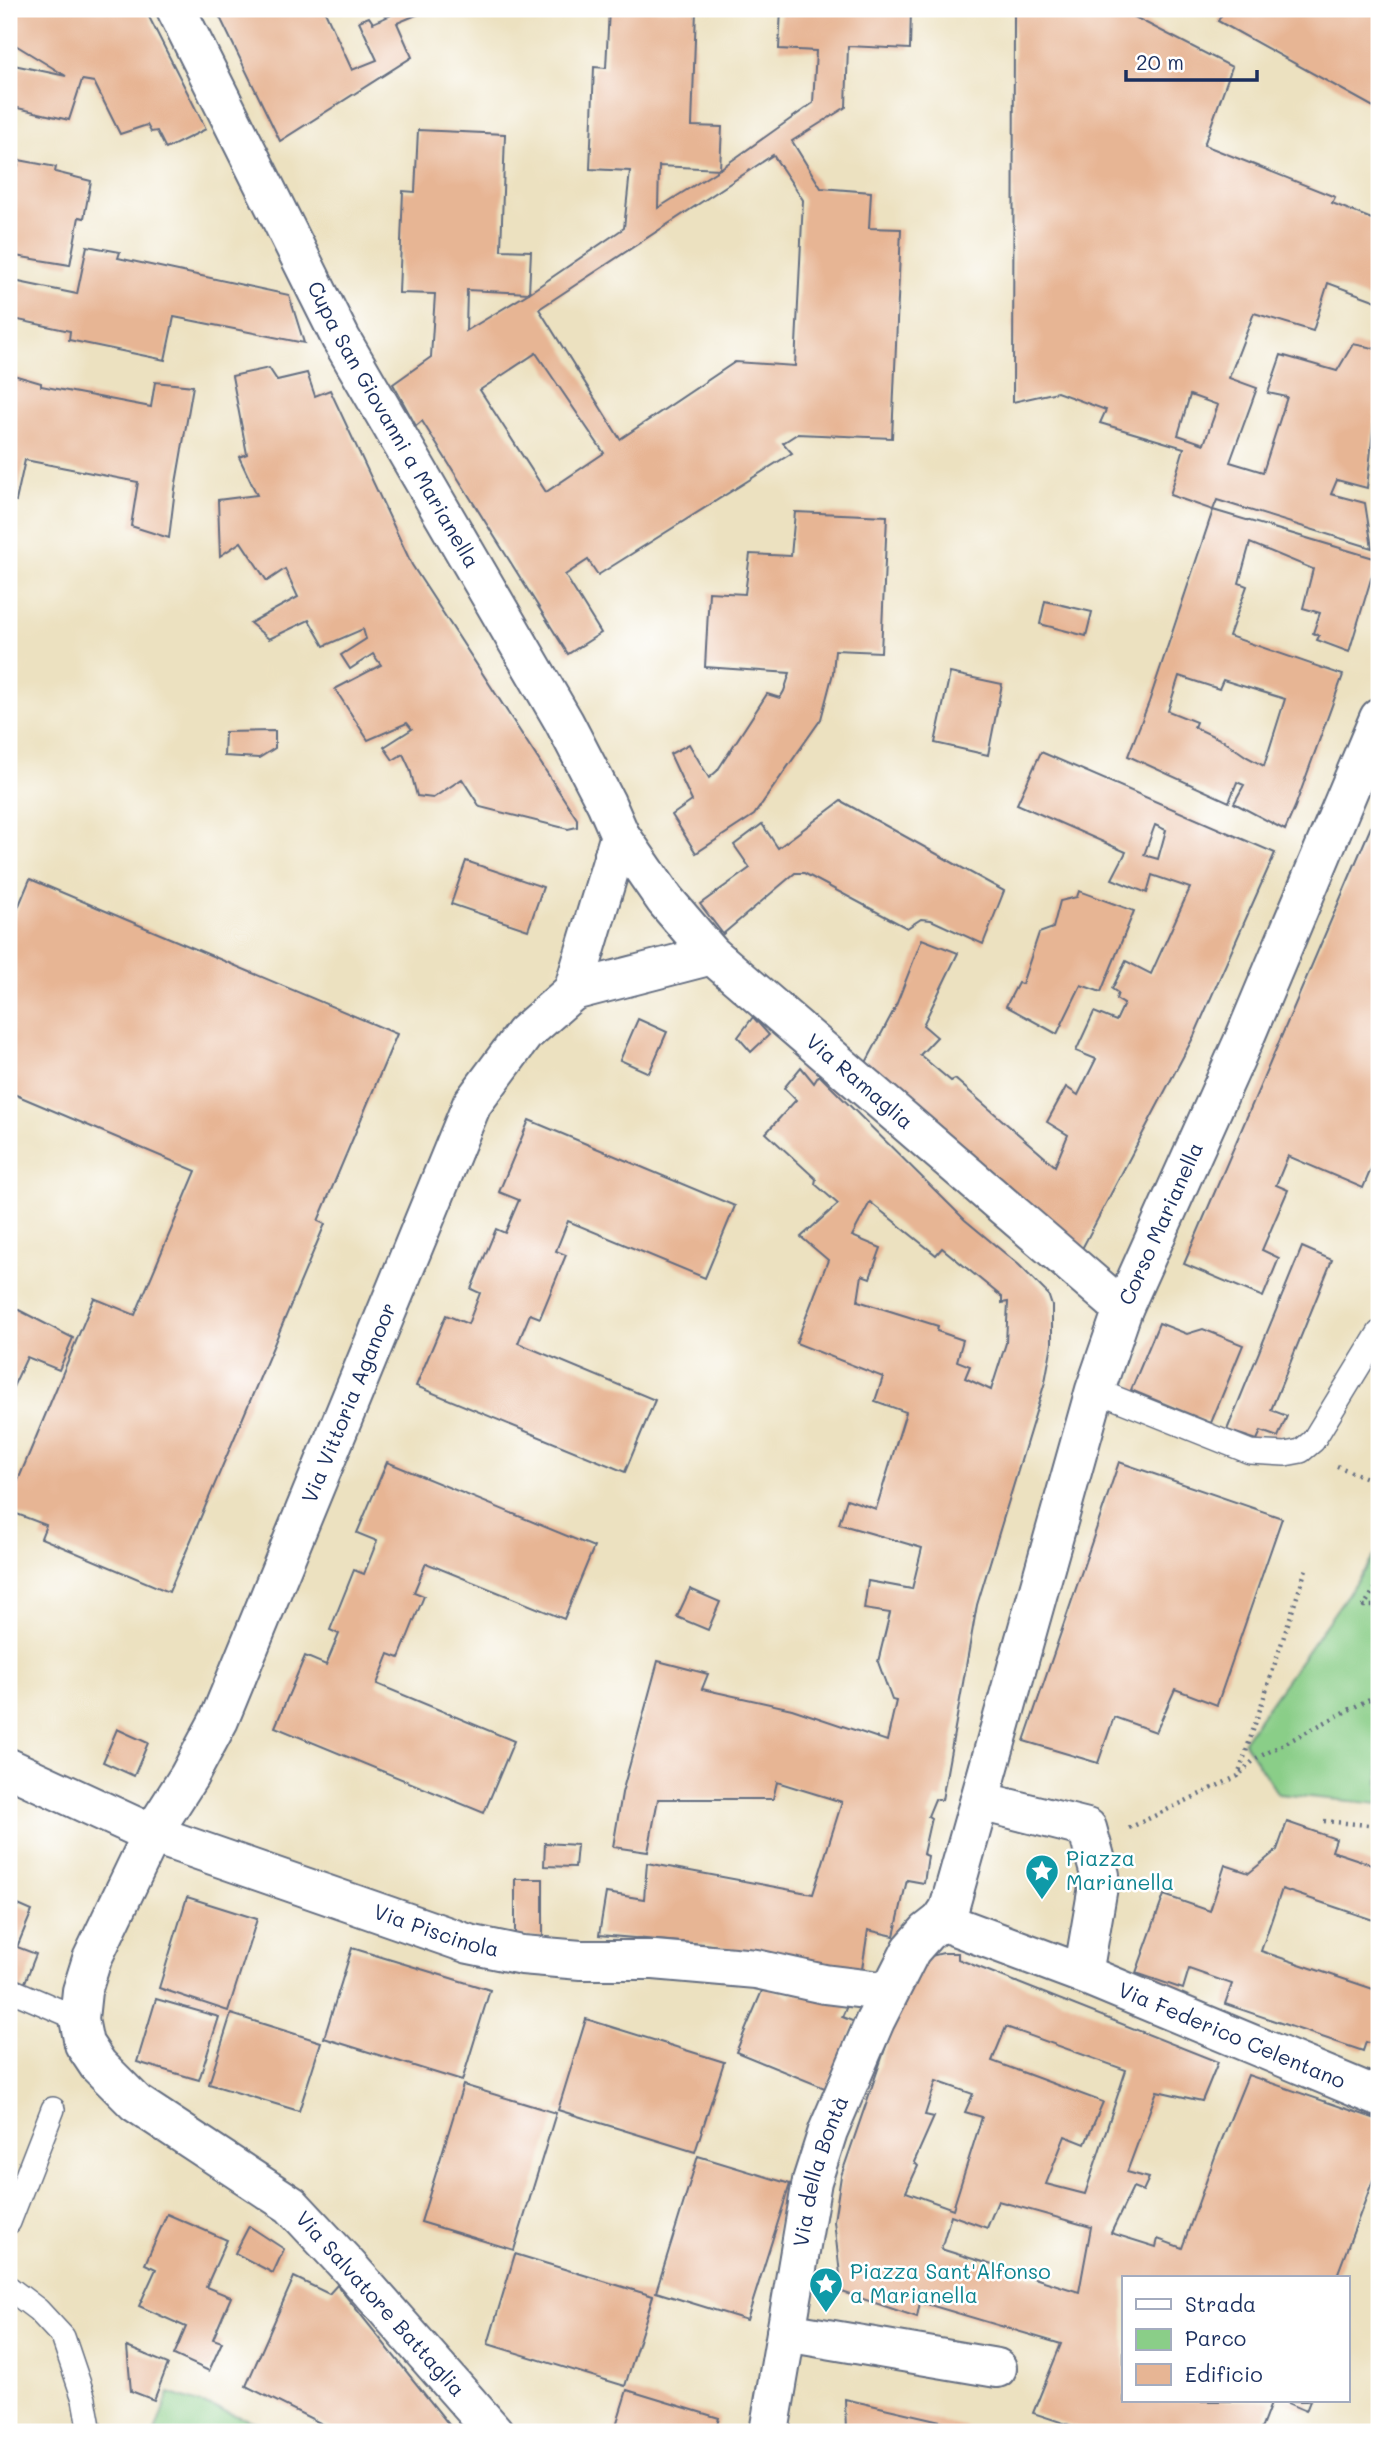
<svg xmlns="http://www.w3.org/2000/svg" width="1388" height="2441" viewBox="0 0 1388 2441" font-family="Mali,sans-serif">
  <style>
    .green { fill: #8ace88; stroke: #527e73; stroke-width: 2 }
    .building { fill: #e7b594; fill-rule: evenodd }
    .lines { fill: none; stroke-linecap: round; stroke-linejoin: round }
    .service-casing { stroke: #646d80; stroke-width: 26 }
    .minor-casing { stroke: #646d80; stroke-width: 42 }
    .path { stroke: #646d80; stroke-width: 4.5; stroke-dasharray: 2 5; stroke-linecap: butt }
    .service { stroke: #fff; stroke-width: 23 }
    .minor { stroke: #fff; stroke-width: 38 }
    .labels { text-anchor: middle; stroke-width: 5; stroke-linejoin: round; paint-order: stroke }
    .street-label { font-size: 21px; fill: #1b2f5e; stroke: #fff }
    .culture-label { font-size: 21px; fill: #0d838f; stroke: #fff; text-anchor: start }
  </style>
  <rect width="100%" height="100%" fill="#fff"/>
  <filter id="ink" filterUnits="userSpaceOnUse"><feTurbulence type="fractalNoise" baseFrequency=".0143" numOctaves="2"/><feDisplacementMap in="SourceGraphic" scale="14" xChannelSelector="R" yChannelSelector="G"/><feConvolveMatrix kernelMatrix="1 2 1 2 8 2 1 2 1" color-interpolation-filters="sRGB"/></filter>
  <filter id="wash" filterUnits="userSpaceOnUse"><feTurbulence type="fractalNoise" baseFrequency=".00686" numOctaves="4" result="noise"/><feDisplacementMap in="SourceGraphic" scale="28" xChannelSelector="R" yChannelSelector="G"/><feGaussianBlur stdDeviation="1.57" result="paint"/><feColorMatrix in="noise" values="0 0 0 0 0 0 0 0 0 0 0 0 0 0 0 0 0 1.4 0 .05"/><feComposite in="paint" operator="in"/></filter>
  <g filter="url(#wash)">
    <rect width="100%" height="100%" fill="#ece1c0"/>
    <g class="green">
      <path d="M1379,1550V1804L1278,1794L1243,1741Z"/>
      <path d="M169,2393L285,2432H155Z"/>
    </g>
    <g id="blocks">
      <g class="building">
        <path d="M9,9H145L206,129L166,149L157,131L151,132L147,125L120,134L94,82L82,80L69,120L9,106V64L66,76L9,41Z"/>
        <path d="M216,9H324L352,70L377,60L359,21L369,17L373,23L391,15L389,12L384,15L382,9H431L397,23L412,57L280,141Z"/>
        <path d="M609,9L696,10L692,126L722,127L720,169L659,166L658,208L720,169L813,103L816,51L779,49L781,9H911L910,49L848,46L846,107L792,141L821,188L871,192L869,228L901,229L892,438L797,434L783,443L792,453L598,575L588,560L565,575L601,633L568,654L422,421L416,426L393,384L431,357L435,294L399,293L403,191L415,192L418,130L505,134L501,250L531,251L529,293L467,290L466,331L529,293L624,228L630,171L590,169L594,67L606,68ZM773,155L803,200L795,366L735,362L620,439L539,309ZM536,353L604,453L546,492L480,390Z"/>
        <path d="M1014,9H1119L1232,67L1204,145L1335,197L1332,203L1379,222V302L1328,283L1313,331L1254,313L1229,378L1257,388L1230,462L1263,472L1287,397L1268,393L1281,355L1337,371L1353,344L1379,349V371L1367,488L1337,480L1331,494L1365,503L1372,548L1217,500L1213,510L1377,559L1349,652L1317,640L1319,636L1313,633L1320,613L1303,608L1313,569L1250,543L1239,583L1247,586L1229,636L1343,675L1295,807L1285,830L1234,803L1244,785L1237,782L1229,802L1128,756L1149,702L1213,510L1170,495L1184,448L1100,423L1106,410L1057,392L1013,402ZM1190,395L1218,405L1204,444L1178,435ZM1179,676L1219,689L1223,680L1285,699L1264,766L1247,757L1224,741L1194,727L1196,722L1168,711Z"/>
        <path d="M1225,9H1363L1368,11L1369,9H1379V110L1218,21Z"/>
        <path d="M19,160L56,167L55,172L91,181L84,218L79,217L70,265L9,255V165L18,166Z"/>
        <path d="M87,246L120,252L118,258L289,295L304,343L174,317L165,360L69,340L70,331L9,318V280L77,294Z"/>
        <path d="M269,368L277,380L307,373L315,396L330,390L412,565L577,819V827L568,829L480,807L462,779L433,798L417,796L410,769L403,754L393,760L384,747L412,729L407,723L368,740L335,689L381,665L373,654L350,669L341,655L366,639L363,629L324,646L309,620L269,639L250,623L298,597L285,569L267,581L241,542L220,556L218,500L257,495L239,457L247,454L232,376Z"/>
        <path d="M10,374L41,383V386L151,407L155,382L193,386L175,489L169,538L131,526L138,482L25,460L16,501L9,499Z"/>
        <path d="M795,512L887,516L881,652L835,650L833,673L821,719L754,815L696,853L672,815L692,801L670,754L689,744L709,778L717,771L767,694L780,698L784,691L790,673L705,667L709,592L745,594L750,554L791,556Z"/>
        <path d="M1045,601L1092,612L1086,636L1040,624Z"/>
        <path d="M950,673L1002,684L988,755L935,743Z"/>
        <path d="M275,731V748L259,758L224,756L225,732Z"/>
        <path d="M1041,752L1275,853L1194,1036L1074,1264L861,1072L895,1008L922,939L958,953L923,1025L937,1037L920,1055L951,1081L955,1079L1055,1166L1068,1135L1047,1122L1066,1087L1078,1095L1096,1059L1076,1051L1094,1012L1116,1021L1124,1004L1116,999L1118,993L1112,989L1126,961L1151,974L1190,888L1152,875L1147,893L1112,879L1126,852L1017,804ZM1155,825L1166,830L1158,859L1144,855Z"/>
        <path d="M841,801L1004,891L983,944L931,920L921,919L907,928L804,873H795L723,934L700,904L750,868L734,845L762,824L778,848Z"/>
        <path d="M1379,808V1150L1363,1188L1288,1156L1276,1185L1288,1190L1262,1250L1279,1258L1263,1297L1184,1264Z"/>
        <path d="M466,861L543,887L528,930L451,904Z"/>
        <path d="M30,879L397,1034L318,1221L325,1224L169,1592L41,1538L46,1525L9,1511V1502L94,1298L135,1315L196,1171L9,1092V929Z"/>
        <path d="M1079,891L1134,911L1101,992L1081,985L1057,1034L1006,1006L1018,983L1022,984L1039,933L1053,928L1060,901L1077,897Z"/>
        <path d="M753,1017L769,1035L751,1052L738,1037Z"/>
        <path d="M638,1019L667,1032L649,1073L620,1060Z"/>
        <path d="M801,1067L814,1083L819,1075L965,1220L1019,1265L1048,1294L1052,1306V1344L1045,1382L977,1605L942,1800L935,1799L928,1816L931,1818L923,1854L928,1856L924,1883L907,1880L894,1936L868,1930L862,1969L837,1971L705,1944L599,1935L606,1893L644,1899L647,1863L813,1894L842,1802L777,1782L773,1799H658L648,1852L613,1847L622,1793L658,1661L708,1674L702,1689L792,1709L887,1741L896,1701L892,1700L878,1662L890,1613L864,1609L868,1581L912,1589L922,1548L839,1524L847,1499L876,1509L906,1412L875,1401L883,1377L796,1343L828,1260L801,1237L838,1204L815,1184L816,1179L766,1133L796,1100L784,1088ZM870,1202L936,1255L942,1248L1002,1297V1303L1008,1302L1006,1343L991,1390L965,1378L970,1366L957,1361L963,1340L937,1331L938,1326L858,1301L862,1275L870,1278L881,1248L852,1236Z"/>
        <path d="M529,1120L735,1206L705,1278L568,1221L556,1251L566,1255L540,1318L530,1314L518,1343L655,1400L625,1472L416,1386L446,1315L468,1324L480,1293L471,1289L496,1229L505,1233L519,1200L499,1192Z"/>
        <path d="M1302,1247L1332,1260L1271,1410L1287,1416L1278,1437L1261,1431L1257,1440L1227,1430Z"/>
        <path d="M9,1305L73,1338L59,1370L27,1357L13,1387L9,1385Z"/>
        <path d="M1159,1323L1187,1334L1203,1329L1243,1345L1211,1423L1131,1390Z"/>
        <path d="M387,1462L594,1547L564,1619L426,1563L414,1592L424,1596L399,1658L389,1654L377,1684L514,1741L484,1813L275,1727L305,1656L326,1665L339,1634L330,1630L354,1570L364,1574L377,1541L357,1533Z"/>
        <path d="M1119,1462L1282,1518L1217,1705L1175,1689L1156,1732L1114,1717L1098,1763L1024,1741Z"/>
        <path d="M690,1589L720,1602L708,1630L677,1617Z"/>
        <path d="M117,1729L148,1743L134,1776L103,1762Z"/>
        <path d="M1287,1822L1336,1839L1332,1851L1374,1865L1379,1850V1922L1282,1889L1261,1951L1379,1991V2046L1366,2042L1363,2051L1225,2004L1232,1984L1189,1969L1183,1989L1136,1973L1164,1895L1210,1911L1225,1865L1249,1873L1277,1850Z"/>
        <path d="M545,1843L577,1845L575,1867L544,1866Z"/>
        <path d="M515,1879H543V1937L515,1936Z"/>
        <path d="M187,1897L257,1919L228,2011L159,1988Z"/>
        <path d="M9,1901L32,1911L17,1947L36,1954L22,1990L9,1984Z"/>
        <path d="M352,1948L490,1990L462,2081L324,2038Z"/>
        <path d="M943,1953H958V1959L1218,2062L1202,2101L1157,2091L1127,2172L1149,2178L1143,2191L1133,2187L1111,2233L1156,2247L1158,2239L1182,2248L1216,2154L1248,2075L1379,2120V2183L1373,2180L1336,2278H1124V2401H1272L1260,2432H1091L1033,2413L1061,2344L920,2302L917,2317L842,2292L834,2221L841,2176L914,1965L923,1958ZM1006,2027L1126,2070L1085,2194L1046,2184L1065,2136L1085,2144L1103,2102L992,2061ZM936,2081L973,2094L965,2112L982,2117L953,2209L906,2192L918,2166L914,2162L934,2117L925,2115ZM998,2201L1091,2227L1079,2292L941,2249L951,2215L987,2228Z"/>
        <path d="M764,1986L791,1997L793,1993L848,2004L842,2017L855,2022L827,2089L736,2052Z"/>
        <path d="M156,1999L219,2017L199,2080L137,2062Z"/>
        <path d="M231,2014L321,2042L299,2111L209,2084Z"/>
        <path d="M586,2019L724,2062L695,2152L558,2110Z"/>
        <path d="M463,2085L556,2113L514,2250L421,2222Z"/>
        <path d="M698,2156L790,2184L747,2320L656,2292Z"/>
        <path d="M167,2214L227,2240L206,2287L231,2297L213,2339L222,2342L209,2371L174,2355L186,2327L139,2306L156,2269L145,2264Z"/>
        <path d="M249,2226L284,2249L273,2273L235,2253Z"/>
        <path d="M515,2254L653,2296L625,2386L488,2344Z"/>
        <path d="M294,2277L329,2294L337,2285L455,2432H338L246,2386Z"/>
        <path d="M127,2347L168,2364L154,2400L131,2391Z"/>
        <path d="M627,2390L719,2418L715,2432H614Z"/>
        <path d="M845,2399L984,2431V2432H846Z"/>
        <path d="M1283,2401H1310L1306,2411Z"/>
      </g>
    </g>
  </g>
  <g filter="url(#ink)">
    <use href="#blocks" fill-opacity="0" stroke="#646d80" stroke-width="2"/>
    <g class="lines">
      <g class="service-casing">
        <g id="service">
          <path d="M1095,1390L1250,1452L1285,1454L1301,1451L1313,1441L1379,1333"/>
          <path d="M9,1989L79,2019"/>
          <path d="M9,2222L53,2109"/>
          <path d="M9,2288L38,2310L63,2337L84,2399L90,2432"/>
        </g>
      </g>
      <g class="minor-casing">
        <g id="minor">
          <path id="s1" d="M176,9L341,339L564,722L606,803L620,835L665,900L712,955L1123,1309"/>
          <path d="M573,991L712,955"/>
          <path id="s2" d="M9,1768L152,1834L469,1944L522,1955L581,1960H654L756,1969L824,1984L889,1992"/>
          <path d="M941,1921L1083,1974L1100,1875L1087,1828L980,1801"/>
          <path id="s3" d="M1083,1974L1379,2097"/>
          <path d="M786,2332L997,2368"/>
          <path id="s4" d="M494,2432L349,2267L291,2205L136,2103L98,2065L84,2044L79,2019L82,1991L92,1959L152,1834L189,1776L219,1720L472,1104L524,1034L573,991L620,835"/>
          <path id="s5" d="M769,2432L812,2181L828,2131L875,2021L911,1950L927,1932L941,1921L949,1909L1095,1390L1123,1309L1245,1037L1379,718"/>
        </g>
      </g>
      <g class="path">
        <path d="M1337,1466L1379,1483"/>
        <path d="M1379,1582L1364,1606H1379"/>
        <path d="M1241,1773L1255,1759L1379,1694"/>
        <path d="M1324,1821L1379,1826"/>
        <path d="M1129,1828L1238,1776L1307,1566"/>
      </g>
      <use href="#service" class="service"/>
      <use href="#minor" class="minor"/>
    </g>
  </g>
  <defs>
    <g id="sight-pin" transform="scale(1.75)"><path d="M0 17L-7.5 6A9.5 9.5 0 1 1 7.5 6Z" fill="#0f9aa8" stroke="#fff"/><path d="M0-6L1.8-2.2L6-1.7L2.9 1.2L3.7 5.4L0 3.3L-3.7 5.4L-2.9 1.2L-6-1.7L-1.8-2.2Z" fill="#fff"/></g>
  </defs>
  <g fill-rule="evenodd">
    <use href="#sight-pin" x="1042" y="1871"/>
    <use href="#sight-pin" x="826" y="2284"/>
  </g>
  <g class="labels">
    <g class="street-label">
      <text dy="7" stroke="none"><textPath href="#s1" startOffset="469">Cupa San Giovanni a Marianella</textPath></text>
      <text dy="7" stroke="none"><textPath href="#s1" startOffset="1284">Via Ramaglia</textPath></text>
      <text dy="7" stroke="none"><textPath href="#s5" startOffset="1281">Corso Marianella</textPath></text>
      <text dy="7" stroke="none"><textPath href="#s4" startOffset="1270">Via Vittoria Aganoor</textPath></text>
      <text dy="7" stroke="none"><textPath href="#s2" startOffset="458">Via Piscinola</textPath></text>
      <text dy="7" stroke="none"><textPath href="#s3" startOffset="161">Via Federico Celentano</textPath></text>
      <text dy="7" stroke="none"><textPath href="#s5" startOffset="266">Via della Bontà</textPath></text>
      <text transform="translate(380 2304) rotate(48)" y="7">Via Salvatore Battaglia</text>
    </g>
    <g class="culture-label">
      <text x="1066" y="1866">Piazza<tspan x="1066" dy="24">Marianella</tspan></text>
      <text x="850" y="2279">Piazza Sant'Alfonso<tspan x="850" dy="24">a Marianella</tspan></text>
    </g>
  </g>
  <rect width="1388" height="2441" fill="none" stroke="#fff" stroke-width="35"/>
  <rect x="1122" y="2276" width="228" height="126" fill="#ffffff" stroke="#a4acbf" stroke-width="2"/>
  <rect x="1136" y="2299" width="35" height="10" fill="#ffffff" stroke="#a4acbf" stroke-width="2"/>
  <text x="1185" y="2312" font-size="21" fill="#1b2f5e">Strada</text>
  <rect x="1136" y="2329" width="35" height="21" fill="#8ace88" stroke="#a4acbf" stroke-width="2"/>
  <text x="1185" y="2346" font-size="21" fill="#1b2f5e">Parco</text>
  <rect x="1136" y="2364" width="35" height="21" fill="#e7b594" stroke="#a4acbf" stroke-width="2"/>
  <text x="1185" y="2382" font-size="21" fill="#1b2f5e">Edificio</text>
  <path d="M1126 70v10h131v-10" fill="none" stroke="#1b2f5e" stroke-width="3.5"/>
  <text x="1136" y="70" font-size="21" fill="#1b2f5e" stroke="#ffffff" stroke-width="5" paint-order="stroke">20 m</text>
</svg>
